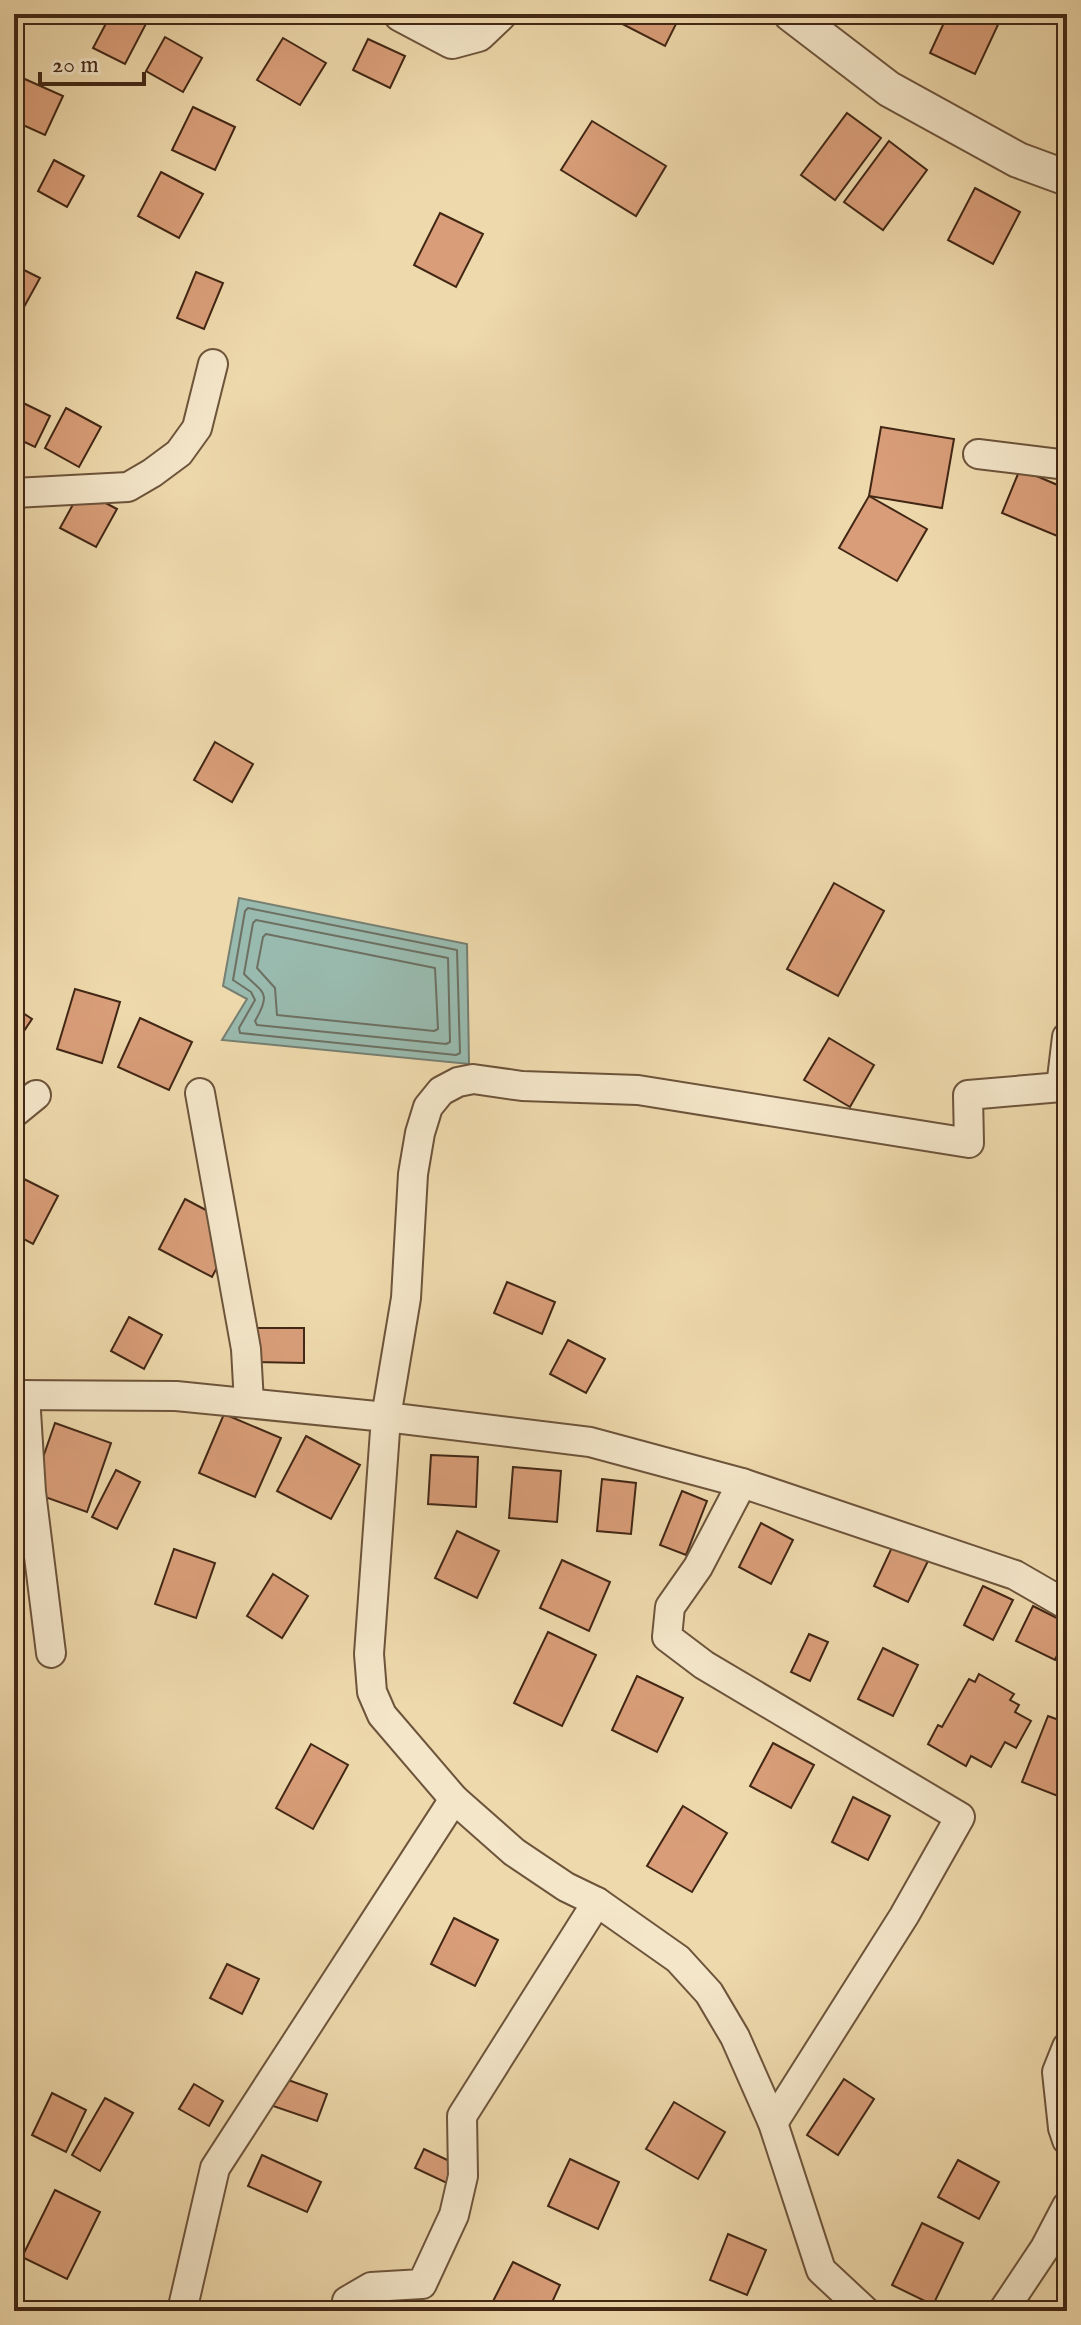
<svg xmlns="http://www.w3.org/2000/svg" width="1081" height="2325" viewBox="0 0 1081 2325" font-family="'IM FELL English',serif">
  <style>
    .water { fill: #99baae; stroke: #767f71; stroke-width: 2 }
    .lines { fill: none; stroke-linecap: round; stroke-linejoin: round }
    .shore { stroke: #6e7062; stroke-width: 2 }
    .stream { stroke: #767f71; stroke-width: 10 }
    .building { fill: #d99e79; stroke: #422715; stroke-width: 2 }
    .minor-casing { stroke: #6d543b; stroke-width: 32 }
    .tertiary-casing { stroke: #6d543b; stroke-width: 38 }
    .minor { stroke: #f4e6c9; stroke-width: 28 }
    .tertiary { stroke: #f4e6c9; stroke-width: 34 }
  </style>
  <rect width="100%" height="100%" fill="#eed9ac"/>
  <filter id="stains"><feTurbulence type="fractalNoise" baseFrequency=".0025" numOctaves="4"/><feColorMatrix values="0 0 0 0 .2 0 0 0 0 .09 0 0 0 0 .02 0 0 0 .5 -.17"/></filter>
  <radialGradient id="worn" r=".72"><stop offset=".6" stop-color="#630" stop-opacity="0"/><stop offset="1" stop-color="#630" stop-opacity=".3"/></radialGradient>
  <path class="water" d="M239,898L467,944L469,1064L222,1040L247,999L223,986Z"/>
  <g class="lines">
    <g class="shore">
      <path d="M248,908L457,950L460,1053L456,1055L240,1033L239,1028L255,1000L251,992L233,980L245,911Z"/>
      <path d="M256,920L448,958L450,1042L446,1044L257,1025L255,1021C272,992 263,993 244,974L253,923Z"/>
      <path d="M266,934L435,968L438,1029L434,1031L277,1015L275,988L257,968L263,937Z"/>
    </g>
    <path class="stream" d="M1058,2311L1067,2291"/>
  </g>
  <g class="building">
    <path d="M111,14H140L149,18L125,64L93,48Z"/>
    <path d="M603,14H681L665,46Z"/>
    <path d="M948,14H1003L975,74L930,53Z"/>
    <path d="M165,37L202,58L183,92L146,71Z"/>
    <path d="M283,38L326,63L300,105L257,80Z"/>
    <path d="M368,39L405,56L390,88L353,70Z"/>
    <path d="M18,76L63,96L45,135L14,121V85Z"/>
    <path d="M193,107L235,127L215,170L172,150Z"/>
    <path d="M847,113L881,138L835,200L801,175Z"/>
    <path d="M1067,113V143L1058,140Z"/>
    <path d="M592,121L666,166L636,216L561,170Z"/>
    <path d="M889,141L927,170L883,230L844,202Z"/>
    <path d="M54,160L84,176L67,207L38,191Z"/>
    <path d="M161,172L203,194L179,238L138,216Z"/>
    <path d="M975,188L1020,212L993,264L948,240Z"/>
    <path d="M440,213L483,234L456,287L414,265Z"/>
    <path d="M14,265L40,278L19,316L14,314Z"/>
    <path d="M196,272L223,283L204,329L177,318Z"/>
    <path d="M17,400L50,416L35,447L14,437V406Z"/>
    <path d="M66,408L101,427L79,467L45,448Z"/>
    <path d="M881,427L954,439L942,508L869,496Z"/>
    <path d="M1020,469L1067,489V540L1002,513Z"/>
    <path d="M81,490L117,509L96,547L60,528Z"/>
    <path d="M869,496L927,529L897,581L839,548Z"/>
    <path d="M215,742L253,764L232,802L194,780Z"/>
    <path d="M834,883L884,911L838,996L787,969Z"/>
    <path d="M75,989L120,1002L102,1063L57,1049Z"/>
    <path d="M14,1007L32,1019L14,1046Z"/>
    <path d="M140,1018L192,1042L169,1090L118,1067Z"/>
    <path d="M829,1038L874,1065L850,1107L804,1080Z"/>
    <path d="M20,1177L58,1196L33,1244L14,1234V1189Z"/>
    <path d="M185,1199L238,1227L212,1277L159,1249Z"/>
    <path d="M507,1282L555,1302L542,1334L494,1313Z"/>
    <path d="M129,1317L162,1335L144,1369L111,1351Z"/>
    <path d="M256,1328H304V1363L256,1362Z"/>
    <path d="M568,1340L605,1359L586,1393L550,1374Z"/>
    <path d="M224,1414L281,1438L255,1497L199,1473Z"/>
    <path d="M55,1423L111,1443L87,1512L31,1492Z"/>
    <path d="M306,1436L360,1465L331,1519L277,1491Z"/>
    <path d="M431,1455L478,1457L476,1507L428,1504Z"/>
    <path d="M513,1467L561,1471L557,1522L509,1518Z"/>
    <path d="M116,1470L140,1482L117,1529L92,1517Z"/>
    <path d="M602,1479L636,1483L631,1534L597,1531Z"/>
    <path d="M682,1491L707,1501L686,1555L660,1545Z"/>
    <path d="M761,1523L793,1540L771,1584L739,1567Z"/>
    <path d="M457,1531L499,1551L477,1598L435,1578Z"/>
    <path d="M894,1543L929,1559L908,1602L874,1586Z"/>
    <path d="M174,1549L215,1563L196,1618L155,1604Z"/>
    <path d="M562,1560L610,1582L589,1631L540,1608Z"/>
    <path d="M273,1574L308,1596L282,1638L247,1616Z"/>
    <path d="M983,1586L1013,1600L993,1640L964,1625Z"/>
    <path d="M1033,1606L1067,1623V1634L1055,1660L1016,1641Z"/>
    <path d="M548,1632L596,1655L562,1726L514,1703Z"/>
    <path d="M809,1634L828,1642L810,1681L791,1672Z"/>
    <path d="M883,1648L918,1665L893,1716L858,1699Z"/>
    <path d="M979,1674L1014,1694L1010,1700L1019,1705L1015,1712L1031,1721L1016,1748L1005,1742L991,1767L971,1756L966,1766L928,1744L938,1725L942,1727L969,1679L975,1682Z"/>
    <path d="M637,1676L683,1698L657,1752L612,1730Z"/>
    <path d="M1048,1716L1067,1723V1774L1058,1796L1022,1782Z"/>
    <path d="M773,1743L814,1765L791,1808L750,1786Z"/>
    <path d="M311,1744L348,1765L313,1829L276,1808Z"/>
    <path d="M853,1797L890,1816L868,1860L832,1842Z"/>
    <path d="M683,1806L727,1833L692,1892L647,1866Z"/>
    <path d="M454,1918L498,1940L475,1986L431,1964Z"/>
    <path d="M227,1964L259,1979L242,2014L210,1998Z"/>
    <path d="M280,2077L327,2094L317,2121L270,2105Z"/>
    <path d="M844,2079L874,2099L838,2155L807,2135Z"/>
    <path d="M194,2084L223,2101L209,2126L179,2109Z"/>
    <path d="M52,2093L86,2110L66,2152L32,2135Z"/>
    <path d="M105,2098L133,2113L100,2171L72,2155Z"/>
    <path d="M674,2102L725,2132L698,2179L646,2149Z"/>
    <path d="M424,2149L458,2165L449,2184L415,2168Z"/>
    <path d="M262,2155L321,2182L307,2212L248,2186Z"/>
    <path d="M570,2159L619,2182L598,2229L548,2206Z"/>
    <path d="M958,2160L999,2182L979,2219L938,2197Z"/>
    <path d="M55,2190L100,2212L67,2279L22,2257Z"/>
    <path d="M922,2223L963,2243L933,2305L892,2285Z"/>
    <path d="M728,2234L766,2250L747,2295L710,2280Z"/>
    <path d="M513,2262L560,2285L548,2311H488Z"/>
  </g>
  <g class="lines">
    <g class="minor-casing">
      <g id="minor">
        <path d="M978,454L1067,465"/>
        <path d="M14,493L128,487L152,473L179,453L197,428L213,364"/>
        <path d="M1067,1037L1061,1087L968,1095L969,1143L638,1090L522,1086L473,1079L458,1082L441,1091L428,1107L420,1133L413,1174L406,1298L386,1417L590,1442L742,1483L1015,1575L1067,1605"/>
        <path d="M200,1093L246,1349L249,1403"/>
        <path d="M14,1113L36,1095"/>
        <path d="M14,1395L176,1396L386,1417L369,1654L372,1692L382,1715L454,1799L514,1852L566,1887L597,1902L678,1959L709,1993L735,2037L773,2123L821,2270L865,2311"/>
        <path d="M25,1395L31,1492L51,1653"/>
        <path d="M742,1483L698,1567L670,1607L667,1637L704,1665L960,1817L904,1916L773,2123"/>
        <path d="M1067,2047L1057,2072L1063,2128L1067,2140"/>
        <path d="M182,2311L215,2168L454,1799"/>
        <path d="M346,2311L347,2301L371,2287L422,2284L454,2215L463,2176L462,2116L597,1902"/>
        <path d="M1003,2311L1045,2248L1067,2206"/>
      </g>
    </g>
    <g class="tertiary-casing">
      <g id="tertiary">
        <path d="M401,14L452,41L478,34L499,14"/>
        <path d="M791,14L889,89L1018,160L1067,178"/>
      </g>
    </g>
    <use href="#minor" class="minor"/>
    <use href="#tertiary" class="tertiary"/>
  </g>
  <rect width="1081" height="2325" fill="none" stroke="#eed9ac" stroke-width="48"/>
  <rect x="16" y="16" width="1049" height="2293" fill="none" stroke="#422715" stroke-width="4"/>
  <rect x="24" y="24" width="1033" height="2277" fill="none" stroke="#422715" stroke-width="2"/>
  <path d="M40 72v12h104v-12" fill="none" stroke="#422715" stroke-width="4"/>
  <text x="52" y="72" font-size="24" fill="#422715" stroke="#f4e6c9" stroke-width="6" paint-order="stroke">20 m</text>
  <rect width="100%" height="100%" filter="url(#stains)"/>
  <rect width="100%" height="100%" fill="url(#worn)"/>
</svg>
